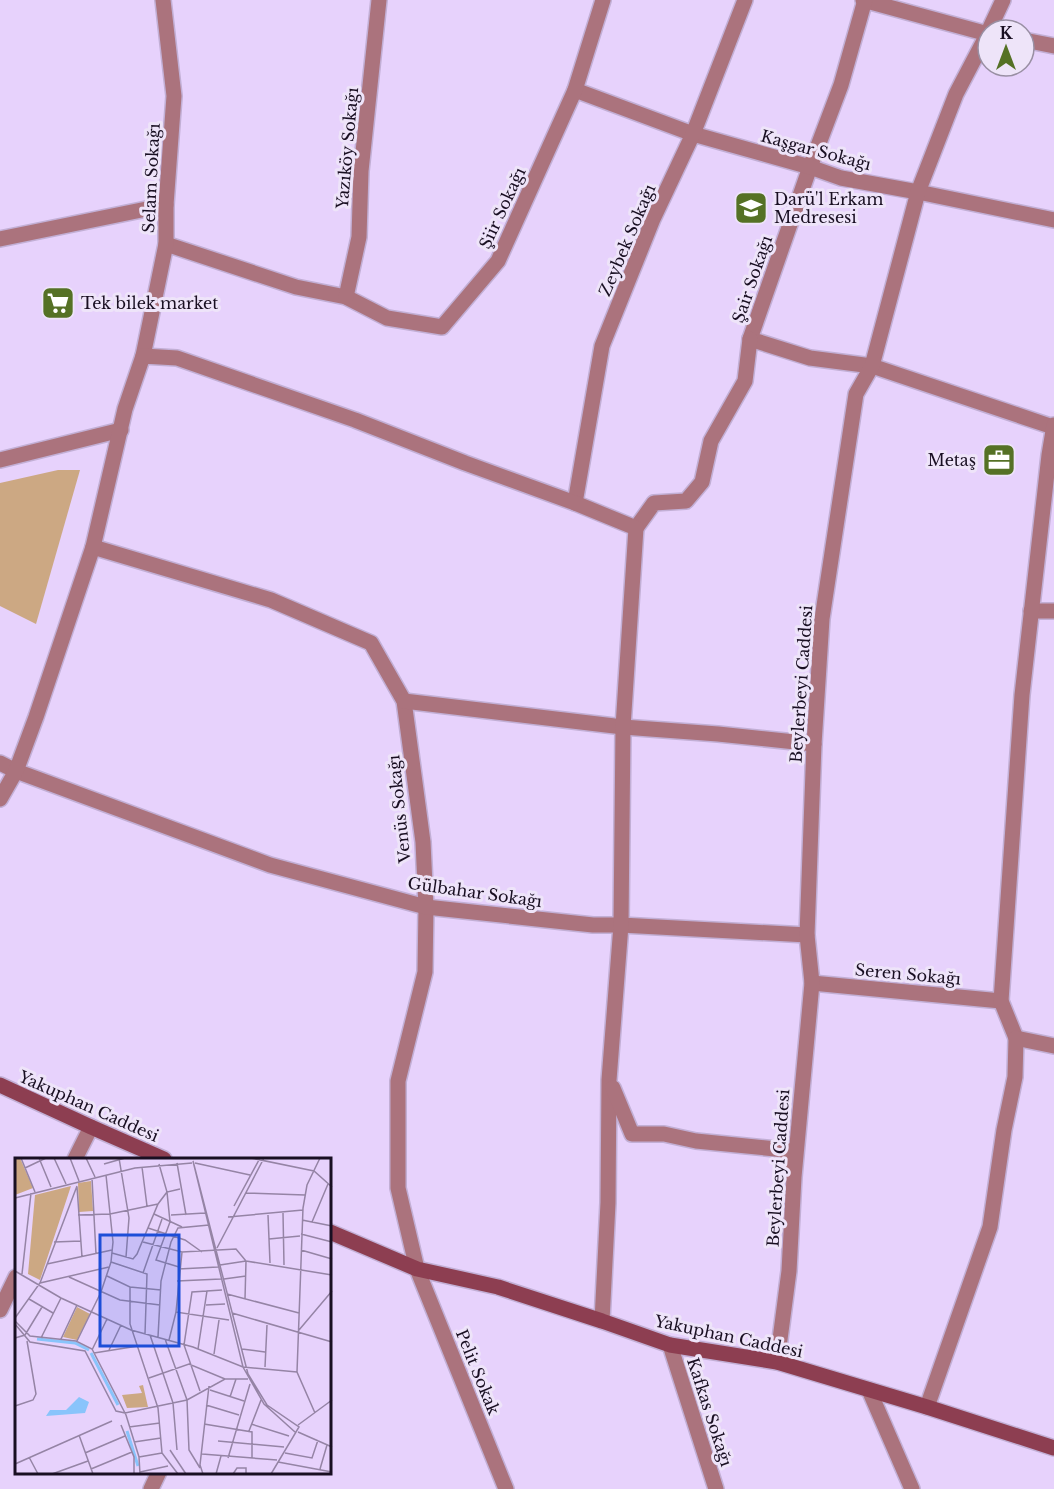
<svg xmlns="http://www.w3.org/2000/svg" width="1054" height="1489" viewBox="0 0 1054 1489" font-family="'Libre Baskerville',serif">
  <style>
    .green { fill: #cca883 }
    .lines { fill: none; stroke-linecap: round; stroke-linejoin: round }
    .street-casing { stroke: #c2afd5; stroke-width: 18 }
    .secondary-casing { stroke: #c2afd5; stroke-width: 18 }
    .street { stroke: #ab737d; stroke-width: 15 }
    .secondary { stroke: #8d3e51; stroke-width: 15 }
    .labels { text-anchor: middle; stroke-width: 6; stroke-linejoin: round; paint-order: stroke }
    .street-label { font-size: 16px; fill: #190f22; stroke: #eee4f9 }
    .poi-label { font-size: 16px; fill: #190f22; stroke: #eee4f9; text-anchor: start }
    .inset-river { fill: none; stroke: #89c4fb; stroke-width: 3 }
    .inset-road { fill: none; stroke: #9584a5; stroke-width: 1.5 }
    .view { fill: #1d4ed8; fill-opacity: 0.15; stroke: #1d4ed8; stroke-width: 3 }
    .inset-edge { fill: none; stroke: #190f22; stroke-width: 3 }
  </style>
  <rect width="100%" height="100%" fill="#e7d2fc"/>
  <path class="green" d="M58,470H80L36,624L0,606V483Z"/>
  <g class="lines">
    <g class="street-casing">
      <g id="street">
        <path d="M863,0L988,34"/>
        <path d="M865,0L841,85L810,167L750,339L810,358L872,366L1053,427"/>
        <path d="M989,30L1003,0"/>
        <path d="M1024,40L1054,46"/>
        <path d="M575,90L693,134L810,167L841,178L918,192L1054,220"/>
        <path d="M0,239L166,205"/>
        <path d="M166,244L296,287L346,297L387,318L442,327L498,261L575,90L603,0"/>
        <path d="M346,297L359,237L361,171L379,0"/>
        <path d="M143,356L166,244V205L174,96L163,0"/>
        <path d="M0,460L121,430"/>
        <path d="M575,503L602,346L653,219L693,134L745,0"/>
        <path d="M636,528L654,503L686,501L702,482L711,441L745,381L750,339"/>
        <path d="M93,547L271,600L371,643L404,701L423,842L426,907L425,972L398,1081V1188L417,1269L506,1489"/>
        <path d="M1031,611H1054"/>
        <path d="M404,701L623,727L718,734L814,744"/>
        <path d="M0,763L16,771L270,865L426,907L593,925H621L807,935"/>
        <path d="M0,799L16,771L36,717L93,547L125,409L143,356L177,358L355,420L465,463L575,503L636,528L623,727L621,925L609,1080L608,1203L602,1321"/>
        <path d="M812,983L1001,1001"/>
        <path d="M1016,1038L1001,1001L1022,695L1049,455L1054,425"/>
        <path d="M613,1088L632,1134H664L696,1141L786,1150L792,1169"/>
        <path d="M75,1159L91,1127"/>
        <path d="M0,1310L16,1277"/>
        <path d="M670,1345L716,1489"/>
        <path d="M777,1362L789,1271L794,1177L812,983L807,935L814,744L822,619L856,394L872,366L918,192L956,94L988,33"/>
        <path d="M869,1390L912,1489"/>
        <path d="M927,1407L990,1227L1004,1130L1015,1077L1016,1038L1054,1046"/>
        <path d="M151,1489L159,1472"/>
      </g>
    </g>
    <g class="secondary-casing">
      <g id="secondary">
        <path d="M0,1085L91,1127L164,1159"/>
        <path d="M330,1232L417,1269L498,1287L602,1321L670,1345L777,1362L927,1407L1054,1448"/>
      </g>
    </g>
    <use href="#street" class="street"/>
    <use href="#secondary" class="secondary"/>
  </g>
  <defs>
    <g id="school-square" transform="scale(1.725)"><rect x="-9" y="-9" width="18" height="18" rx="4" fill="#557125" stroke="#eee4f9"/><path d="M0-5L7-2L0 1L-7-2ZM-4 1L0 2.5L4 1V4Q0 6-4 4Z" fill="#fff"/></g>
    <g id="supermarket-square" transform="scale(1.725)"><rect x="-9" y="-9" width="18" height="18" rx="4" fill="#557125" stroke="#eee4f9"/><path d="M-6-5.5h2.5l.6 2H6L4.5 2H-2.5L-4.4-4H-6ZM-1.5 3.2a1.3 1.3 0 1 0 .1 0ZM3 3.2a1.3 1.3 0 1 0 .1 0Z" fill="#fff"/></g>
    <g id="office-square" transform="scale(1.725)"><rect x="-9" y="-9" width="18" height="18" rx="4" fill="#557125" stroke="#eee4f9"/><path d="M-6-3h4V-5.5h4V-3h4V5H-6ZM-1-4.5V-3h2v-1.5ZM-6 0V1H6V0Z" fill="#fff"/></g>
  </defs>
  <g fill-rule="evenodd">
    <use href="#school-square" x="751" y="208"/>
    <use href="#supermarket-square" x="58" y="303"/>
    <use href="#office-square" x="999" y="460"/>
  </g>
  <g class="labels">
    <g class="street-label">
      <text transform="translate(347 148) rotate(-85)" y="6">Yazıköy Sokağı</text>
      <text transform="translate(816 150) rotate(15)" y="6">Kaşgar Sokağı</text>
      <text transform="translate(151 178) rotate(-87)" y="6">Selam Sokağı</text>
      <text transform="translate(502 208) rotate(-65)" y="6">Şiir Sokağı</text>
      <text transform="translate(627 240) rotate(-67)" y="6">Zeybek Sokağı</text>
      <text transform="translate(752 279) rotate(-71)" y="6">Şair Sokağı</text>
      <text transform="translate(801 684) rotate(-86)" y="6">Beylerbeyi Caddesi</text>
      <text transform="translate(399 809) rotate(-96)" y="6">Venüs Sokağı</text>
      <text transform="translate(475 892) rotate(8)" y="6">Gülbahar Sokağı</text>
      <text transform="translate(908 974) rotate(5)" y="6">Seren Sokağı</text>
      <text transform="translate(89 1106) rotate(24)" y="6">Yakuphan Caddesi</text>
      <text transform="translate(778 1168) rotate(-86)" y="6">Beylerbeyi Caddesi</text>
      <text transform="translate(729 1336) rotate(12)" y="6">Yakuphan Caddesi</text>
      <text transform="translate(478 1372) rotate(68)" y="6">Pelit Sokak</text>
      <text transform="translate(710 1412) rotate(72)" y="6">Kafkas Sokağı</text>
    </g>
    <g class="poi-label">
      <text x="774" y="205">Darü'l Erkam<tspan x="774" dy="18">Medresesi</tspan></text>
      <text x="81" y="309">Tek bilek market</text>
      <text x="976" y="466" text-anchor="end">Metaş</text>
    </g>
  </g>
  <g transform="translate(15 1158)">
    <rect width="316" height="316" fill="#e7d2fc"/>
    <path d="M0,0H5L18,30L0,37ZM76,23L78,53L64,54L63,25ZM56,28L25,122L13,116L20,37ZM62,149L75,156L62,182L48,179ZM128,227L133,249L112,250L107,237L127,235L124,228Z" fill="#cca883"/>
    <path d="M64,239L74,244L70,255L31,258L35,252H51Z" fill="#89c4fb"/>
    <path class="inset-river" d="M22,181L60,185L74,192M76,195L103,247M112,273L123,308"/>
    <path class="inset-road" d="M6,0L20,34M24,0L36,29M39,0L51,26M55,0L64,23M71,0L80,19M104,0L114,60L111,99M236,0L299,13L317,29M162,5L171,57M180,5L235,17M89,6L110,0M127,9L132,48M10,10L31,0M91,17L98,84L96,104M77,20L81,96M62,29L67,99M231,35L290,37M0,40L120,10L177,5M219,48L245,0M268,55L269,107M139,56L167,69M63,57L95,56L143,46M156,57L190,55M253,57L255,105M213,59L288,52M287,62L317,68M297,64L313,26M0,70V40M133,70L170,82L187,94M286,76L317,84M254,81L285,78M39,84L66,83M128,84L167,94L221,91L231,103L230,141M202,90L249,0M286,92L317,101M97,95L118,101L122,96L143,46L152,34L144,6M32,106L97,92M205,107L231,103L317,117M164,109L141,102L155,64L152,34L165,31M163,111L203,109M0,113L46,140L116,172L178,189L228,209L282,214M128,115L147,61M7,116L16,35M92,118L115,129V166L143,250L147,295L163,316M54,119L105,142L145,147M209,121L231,118M162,123L206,121M25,125L94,109M115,129L146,132M212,136L284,155M14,141L38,155M191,147L210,146M161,154L167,94M217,155L317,184M0,160L25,125L62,28M0,163L15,178L61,183L77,191L111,257L124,299L125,316M0,166L15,184L70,193L101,253L110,255L172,242L210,221H233M284,172L317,133M135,177L158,245L162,292M143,179L146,123L156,84L163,70L194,67M0,180L10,177L27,149M26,180L46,140M46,181L62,147M150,181L172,242L174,292L185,310M154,182L161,154L214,162M62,183L86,134L96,104L132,116L130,176M183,191L192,133L207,132M227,191L250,194M77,192L92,161M94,192L106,167M79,195L123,188M199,196L204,162M250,209L252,167M134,220L174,206L210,221M195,232L229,243M185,233L169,187L177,134L192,133M215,239L221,221M191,247L224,257M0,248L18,242L21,236L12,183M300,255L282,214L288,50L292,27L305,0M189,266L237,274V300M236,266L274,278M106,267L119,299V316M283,267L317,242M114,269L145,265M234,273L246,242M283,274L317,289M64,277L78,316M203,283L269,289M119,284L146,280M155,292L171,316M70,295L110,278M270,295L297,300L303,282M187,296L262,302M14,299L23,316M124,299L147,295M213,300L235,226M263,304L317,314M0,306L97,263M76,311L117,294M305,311L312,287M125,314L153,308M37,316L73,303M188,316L185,307L194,228M201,316L206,298M218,316L222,310H231V316M256,316L284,269L252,247L233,216L178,3L228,209L249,246L280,274"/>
    <path class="view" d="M85,77H164V188H85Z"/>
    <rect width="316" height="316" class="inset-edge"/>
  </g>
  <g transform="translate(1006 48)"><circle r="28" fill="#eee4f9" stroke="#998fa3" stroke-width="1.5"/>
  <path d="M0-4.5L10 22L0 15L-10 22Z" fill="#557125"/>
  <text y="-9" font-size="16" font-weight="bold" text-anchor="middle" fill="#190f22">K</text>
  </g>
</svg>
